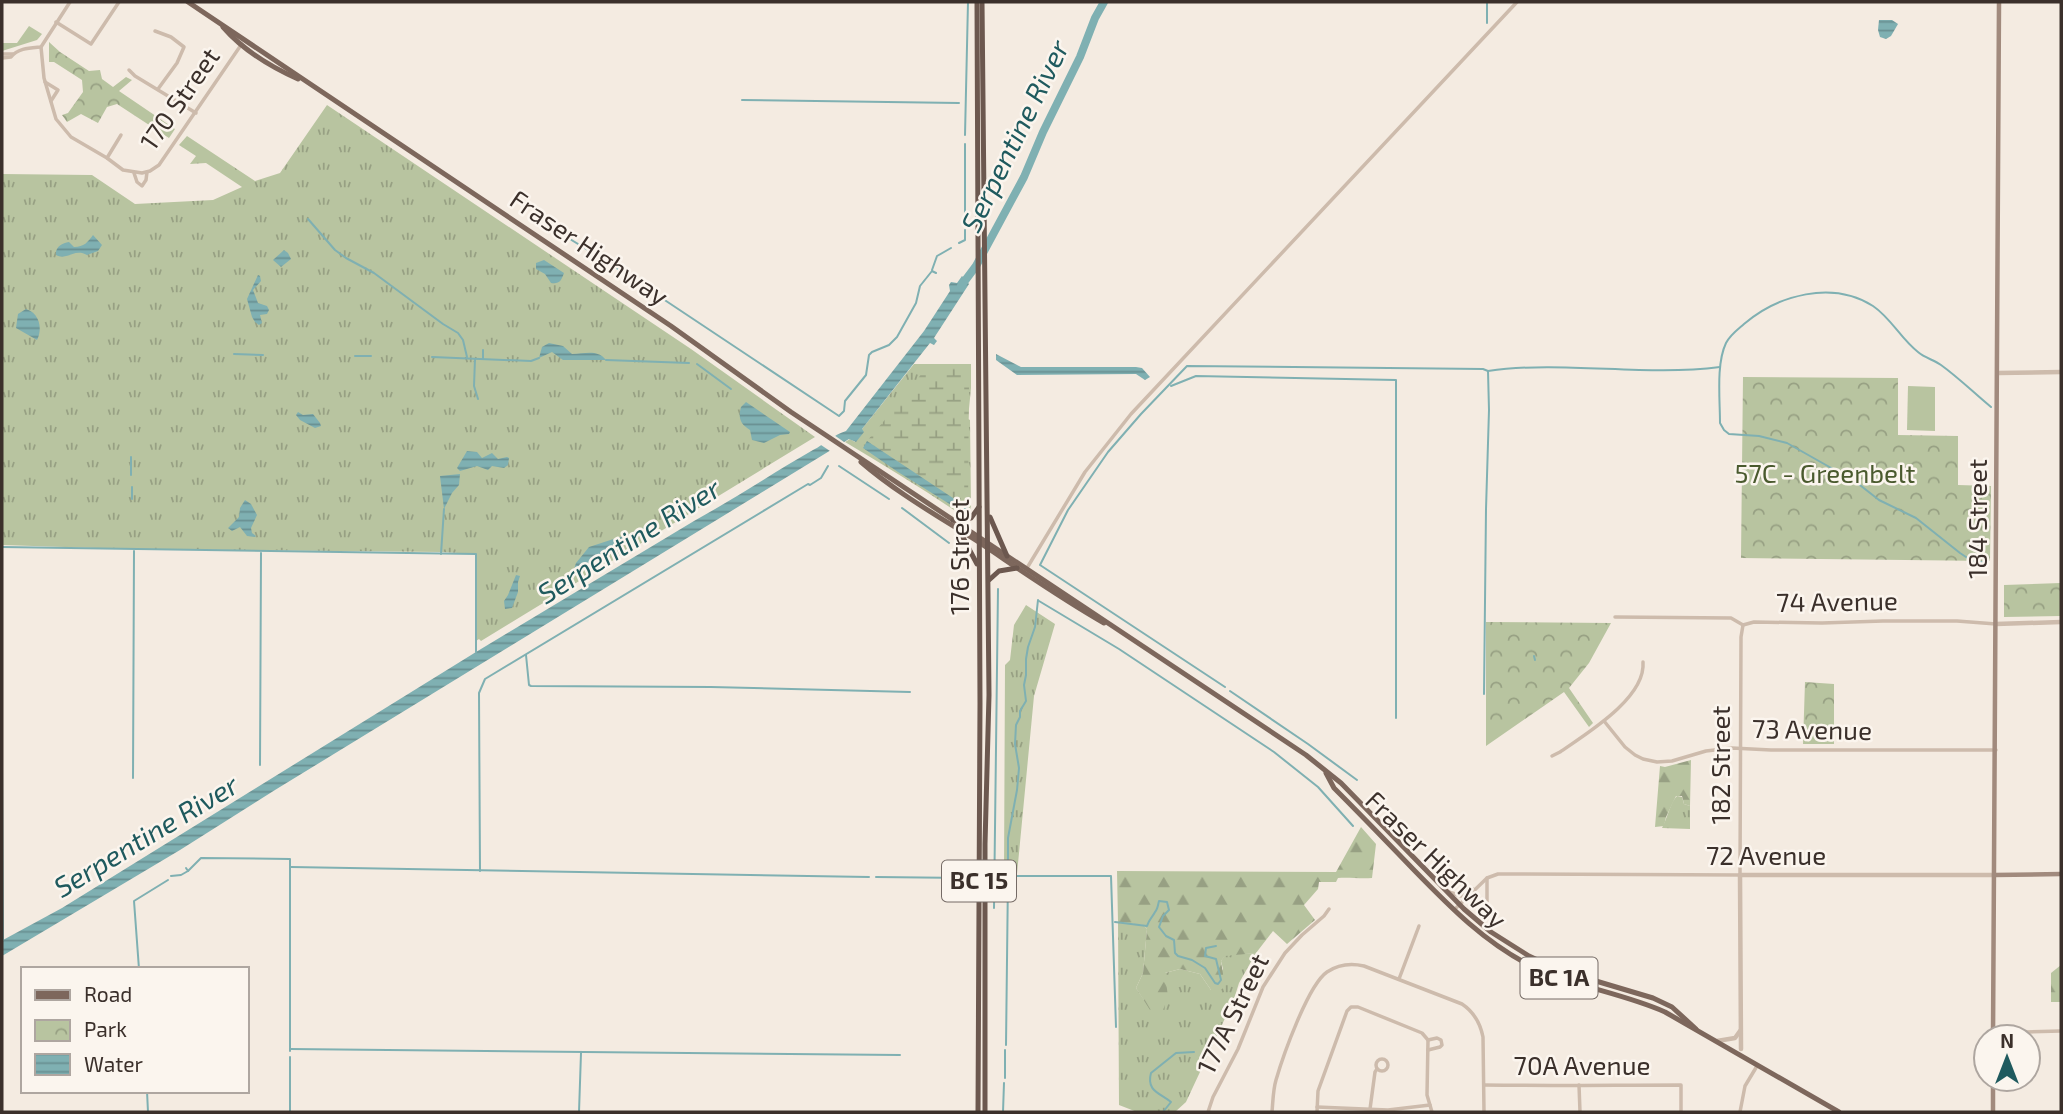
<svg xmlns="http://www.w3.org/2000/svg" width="2063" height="1114" viewBox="0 0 2063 1114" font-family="'Exo 2',sans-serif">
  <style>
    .grass { fill: url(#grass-tufts) }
    .forest { fill: url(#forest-firs) }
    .wetland { fill: url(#wetland-marsh) }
    .park { fill: url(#park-crowns) }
    .garden { fill: #b8c4a0 }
    .water { fill: url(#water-rules) }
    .pier { fill: #f4ebe1 }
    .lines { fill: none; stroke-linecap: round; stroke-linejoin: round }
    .stream { stroke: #7fb0b2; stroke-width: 2 }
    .river { stroke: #7fb0b2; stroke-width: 8 }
    .minor { stroke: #cdbbac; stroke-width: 3.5 }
    .tertiary { stroke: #cdbbac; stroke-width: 4.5 }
    .secondary { stroke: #a18a7d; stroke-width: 4.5 }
    .primary { stroke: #7d675c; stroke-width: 5 }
    .trunk { stroke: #6c584f; stroke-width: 5 }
    .labels { text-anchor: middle; stroke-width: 5; stroke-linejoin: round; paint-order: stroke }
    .shield { fill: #fbf5ee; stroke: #756b66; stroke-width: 2 }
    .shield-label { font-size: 24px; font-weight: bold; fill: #3b302b }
    .street-label { font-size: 26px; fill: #3b302b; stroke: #fbf5ee }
    .park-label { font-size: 26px; fill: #4a5a2e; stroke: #fbf5ee }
    .water-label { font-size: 28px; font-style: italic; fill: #1f5a5e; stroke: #fbf5ee }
  </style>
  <defs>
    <pattern id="grass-tufts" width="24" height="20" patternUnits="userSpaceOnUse" patternTransform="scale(1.75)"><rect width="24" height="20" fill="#b8c4a0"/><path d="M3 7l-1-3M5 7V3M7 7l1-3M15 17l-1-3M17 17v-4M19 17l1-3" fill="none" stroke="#97a083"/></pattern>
    <pattern id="forest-firs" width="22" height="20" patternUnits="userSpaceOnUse" patternTransform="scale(1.75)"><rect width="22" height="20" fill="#b8c4a0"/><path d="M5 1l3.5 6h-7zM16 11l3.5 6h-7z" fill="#97a083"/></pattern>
    <pattern id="wetland-marsh" width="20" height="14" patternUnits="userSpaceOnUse" patternTransform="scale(1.75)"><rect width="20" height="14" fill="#b8c4a0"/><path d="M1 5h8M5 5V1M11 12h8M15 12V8" fill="none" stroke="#97a083"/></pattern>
    <pattern id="park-crowns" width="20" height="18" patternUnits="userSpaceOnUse" patternTransform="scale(1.75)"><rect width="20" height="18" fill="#b8c4a0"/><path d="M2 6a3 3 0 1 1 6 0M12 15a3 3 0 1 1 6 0" fill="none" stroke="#97a083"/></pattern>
    <pattern id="water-rules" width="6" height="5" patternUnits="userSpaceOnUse" patternTransform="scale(1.75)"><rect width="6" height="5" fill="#7fb0b2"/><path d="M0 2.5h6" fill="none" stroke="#699091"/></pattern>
  </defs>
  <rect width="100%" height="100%" fill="#f4ebe1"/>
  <g class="grass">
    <path d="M327,105L691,349L815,437L481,641L479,639L476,641L475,554L440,552L127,549L2,545V174L92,175L135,204L213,200L242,187L206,163L190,164L196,156L179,145L187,136L255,181L280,173Z"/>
    <path d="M914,364H971V388L968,419L970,420L971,506L970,510L965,513L954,510C918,486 882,464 845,442L850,439L855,442L862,429Z"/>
    <path d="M1026,605L1055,624L1034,696L1017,874L1004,875L1005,665L1010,660L1014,625Z"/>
    <path d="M1677,796L1682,797L1684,804L1690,806V829L1662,828C1667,819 1671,801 1677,796Z"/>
    <path d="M1118,922L1143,925L1147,929L1143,973L1136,988L1151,1010L1165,973L1180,969L1200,974L1211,990L1223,969L1221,961L1225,955L1256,953L1239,983L1234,999L1186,1102L1175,1112H1137L1119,1105Z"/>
  </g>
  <g class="forest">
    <path d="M1691,760L1690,806L1684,804L1682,796H1676L1666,817L1664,826L1655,827L1660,766L1665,767Z"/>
    <path d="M1361,827L1376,844L1372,878C1360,879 1349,877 1338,878L1336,882H1319L1318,889L1304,905L1315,920L1287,944L1273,931L1256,953L1225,956L1221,961L1225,987L1217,992L1211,990L1200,974L1180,969L1165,973L1168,997L1163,1010H1150L1136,988L1143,973L1147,929L1143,925L1118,922L1117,871L1336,872Z"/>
    <path d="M2061,965V1002H2051V973Z"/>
  </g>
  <path class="wetland" d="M926,367L966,368L969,381L968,506H965L867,441L910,390Z"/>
  <g class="park">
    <path d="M29,26L42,34L37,40L2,51V43H17Z"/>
    <path d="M49,42L60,52L89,71L100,70L102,79L113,87L126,77L132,80L119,91L175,129L169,138L117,104L107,107L98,123L81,114L67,122L62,115L68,113L83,92L82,80L54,62H49Z"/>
    <path d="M1743,377L1898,378V435L1958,436V485L1991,486L1990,561L1741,558Z"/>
    <path d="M2061,583V616L2004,617V585Z"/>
    <path d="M1486,622L1611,623L1589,663L1569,688L1593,723L1589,727L1564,692L1486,746Z"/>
    <path d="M1805,682L1834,684V744H1803Z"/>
  </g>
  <path class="garden" d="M1908,386L1935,387V431L1907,430Z"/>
  <g class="water">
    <path d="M1879,20H1892L1898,24L1891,36L1886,39L1880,37L1878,30Z"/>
    <path d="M93,235L102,245L98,251L87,255C74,248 67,261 56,255C55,247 62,243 69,242L74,247C84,247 88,242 93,235Z"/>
    <path d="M284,250L288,253L291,259L281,267L273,260Z"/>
    <path d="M544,260L564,273C561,281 560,284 551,283L545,274L536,269V263Z"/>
    <path d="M258,275L260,276L261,281L253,290L258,303L267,306L269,310L267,314L260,315L262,323L259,325L255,322L252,317L247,299Z"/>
    <path d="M962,276L969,284L934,338L937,341L934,345L930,343L862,429L864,432L856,442L849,439L818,458L275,790L180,850L2,956L3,940L62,908L476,652L694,521C734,499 773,473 813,450C825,444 833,435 846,431L924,331L950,291L949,285L951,282L957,283Z"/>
    <path d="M26,309C39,313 43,328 37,340L16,328L18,314Z"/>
    <path d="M549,343L563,346L572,354C585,354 597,349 606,360H563L552,352L539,358L542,347Z"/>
    <path d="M996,354L1021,367H1136L1142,368L1150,377L1145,380L1136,374L1017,375L996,360Z"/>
    <path d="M746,402L790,432L789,434L780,435L764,443L752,440L750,430C740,424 738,418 741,407Z"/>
    <path d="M298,412L303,415L313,414L320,423L321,426L315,428L300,420L296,415Z"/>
    <path d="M867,441L965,506H968V509L964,510L956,508L898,472L863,448Z"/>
    <path d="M467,451L477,452L482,458L492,453L498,459L507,457L509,458L508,465L504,468L492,466L488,470L477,466L460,471L457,468Z"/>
    <path d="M460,474L459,485L452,493L444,509L440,476Z"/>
    <path d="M245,500L251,504L257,515L251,528L252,533L256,536L255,537L247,536L240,527L232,531L228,528L239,517L240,508Z"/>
    <path d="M652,523L579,570L574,569L576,563L589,547L635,532Z"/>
    <path d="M516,575L520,576L518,582V592L512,608L505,609L504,601L508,595Z"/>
  </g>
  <path class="pier" d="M831,433L847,444L833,453L818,443Z"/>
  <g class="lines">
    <g class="stream">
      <path d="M1487,23V2"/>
      <path d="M742,100L959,103"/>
      <path d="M965,135L968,2"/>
      <path d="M965,144V222"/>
      <path d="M308,219L335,250L346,258L374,273L443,324L458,333L463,340L467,357"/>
      <path d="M560,233L606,261L839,416L844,411L845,401L866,375L869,355L872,352L889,345L897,337L916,303L920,286L932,271L936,273"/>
      <path d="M959,243L965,240V230"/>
      <path d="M932,270L937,256L951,248"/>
      <path d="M483,350V359"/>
      <path d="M234,354L263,355"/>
      <path d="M355,356H371"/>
      <path d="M432,357L531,361L539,358"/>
      <path d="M475,359L474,386L478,399"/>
      <path d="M606,360L689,363"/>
      <path d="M697,364L731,389"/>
      <path d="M1171,386L1196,376L1396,380V718"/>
      <path d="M839,466L889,499"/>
      <path d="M131,475V457"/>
      <path d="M132,487V499"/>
      <path d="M902,508L949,543"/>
      <path d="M2,547L476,554V652"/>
      <path d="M441,554L444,509"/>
      <path d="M1988,563L1972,561L1960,553L1916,518L1879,500L1856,482L1787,443L1759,436L1729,434L1724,430L1720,423C1720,399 1716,364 1726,343C1730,335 1737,330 1744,324C1778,295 1832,280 1873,306C1891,318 1901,339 1918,352C1925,358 1934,360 1941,365C1959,378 1974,393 1991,407"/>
      <path d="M1038,600L1035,627L1028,647L1026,659V675L1024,685L1026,701L1020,711V717L1016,725L1015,744L1019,768L1017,790L1008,838V874L1011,876H1111L1116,1027"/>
      <path d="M1039,601L1119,649L1274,752L1318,787L1353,826"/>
      <path d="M526,655L529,685L531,686L711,687L910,692"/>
      <path d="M1534,656L1535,660"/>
      <path d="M1225,687L1040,565L1068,510L1108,452L1141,414L1187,366L1483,369L1488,371C1565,360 1643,377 1720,367"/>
      <path d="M1230,691L1308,744L1357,780"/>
      <path d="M1484,694L1486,509L1489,410L1488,371"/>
      <path d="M260,765L261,553"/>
      <path d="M2,769L3,940"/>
      <path d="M133,778L134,551"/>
      <path d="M291,867L869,877"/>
      <path d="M188,871L201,858L290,859V1051"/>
      <path d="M480,871L479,693L485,679L808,484L810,485L821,478L828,466"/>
      <path d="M171,876L181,875L188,871L186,868"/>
      <path d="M876,877L967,878"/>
      <path d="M994,908L998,589"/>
      <path d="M1115,922L1147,926C1149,919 1152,918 1155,912C1158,909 1158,904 1159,901L1167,902L1169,910L1163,916L1159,927L1166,936L1174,940L1175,953L1178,956L1192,960L1205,968L1215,983L1218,984L1221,980L1216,959L1205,956L1206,948L1216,946"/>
      <path d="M139,969L134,901L168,880"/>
      <path d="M1006,1045L1008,876"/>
      <path d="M290,1049L900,1055"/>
      <path d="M1005,1078V1050"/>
      <path d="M147,1091L148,1112"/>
      <path d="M290,1112V1057"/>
      <path d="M579,1112L581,1053"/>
      <path d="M1003,1112L1004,1083"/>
      <path d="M1163,1112L1171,1102C1160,1093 1146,1091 1151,1073L1176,1053L1194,1052"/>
    </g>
    <path class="river" d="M961,286L976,266L1024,177L1043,132L1080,57L1095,18L1104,2"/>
    <g class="minor">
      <path d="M70,2L41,47L44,78L56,119L71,137L107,158L123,170L142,173L150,171L159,165L241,45"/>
      <path d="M56,22L91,44L119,2"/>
      <path d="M155,31L171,37L184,47L177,63L158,89"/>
      <path d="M2,54H13"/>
      <path d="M2,58L11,57C18,48 30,48 41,47"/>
      <path d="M129,70L135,76L196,113"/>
      <path d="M45,82L58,90L51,101"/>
      <path d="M107,158L121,135"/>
      <path d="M134,173L137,182L142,186L146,180L147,172"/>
      <path d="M1027,568L1085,472L1131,414L1517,2"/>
      <path d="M1615,617L1731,618L1743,625L1754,622L1822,623L1883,621H1957L1996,624"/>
      <path d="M1604,721L1625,747L1635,755L1643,759L1657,762L1672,761L1706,751L1732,748L1771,750H1996"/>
      <path d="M1552,756L1560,752C1586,734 1646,698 1643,662"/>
      <path d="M1487,878V913"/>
      <path d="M1449,892L1461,896L1473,889"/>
      <path d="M1454,910L1487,878L1498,874L1740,875L1741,637L1743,625"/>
      <path d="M1399,979L1419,926"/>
      <path d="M1993,1033L2061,1031"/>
      <path d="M1428,1040L1427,1095L1432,1112"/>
      <circle cx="1382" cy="1065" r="6"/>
      <path d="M1484,1085C1550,1086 1615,1085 1681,1085V1112"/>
      <path d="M1579,1085L1580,1112"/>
      <path d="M1317,1107L1388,1110L1430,1105"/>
      <path d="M1370,1109L1375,1072L1377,1069"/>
      <path d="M1208,1112L1213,1097L1238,1049L1263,987L1285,953L1302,935L1324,916L1329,909"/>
      <path d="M1272,1112C1273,1101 1273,1090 1276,1080C1283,1056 1308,985 1327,972C1339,964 1351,963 1364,966L1462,1004C1474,1012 1480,1022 1483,1037L1484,1112"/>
      <path d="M1317,1112L1318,1091L1347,1011L1351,1007H1358L1422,1033L1428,1040L1437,1038L1441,1040L1442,1045L1440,1047L1428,1050"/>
      <path d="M1740,1112L1745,1086L1757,1066"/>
    </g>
    <g class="tertiary">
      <path d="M1998,373L2061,372"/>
      <path d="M1996,624L2061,622"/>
      <path d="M1717,1041L1735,1038L1740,1031"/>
      <path d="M1741,1049L1740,875H1994"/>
    </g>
    <g class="secondary">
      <path d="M1994,875L2061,874"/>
      <path d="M1993,1037L1999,2"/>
      <path d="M1993,1079V1112"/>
    </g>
    <g class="primary">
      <path d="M188,2L671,326L791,412L1306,755L1341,783L1464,909L1491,932L1529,956L1559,970L1653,998L1672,1007L1696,1029"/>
      <path d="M223,27C243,50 271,67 298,79"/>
      <path d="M861,462C897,493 938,516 977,541C1019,569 1060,598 1104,623"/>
      <path d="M1326,773L1334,788C1361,815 1387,842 1413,869C1450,907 1485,943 1533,967C1575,987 1622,993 1665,1012L1839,1112"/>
    </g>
    <g class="trunk">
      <path d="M977,2L980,703L978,1112"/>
      <path d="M982,2L989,695L985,844V1112"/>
      <path d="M990,517L1007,556"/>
      <path d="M953,520L971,518L979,507"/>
      <path d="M959,530L977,564"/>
      <path d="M989,580L999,571L1017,568"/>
    </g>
  </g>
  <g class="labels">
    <g class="shield">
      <rect x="942" y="860.5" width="74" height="41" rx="5"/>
      <rect x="1520.5" y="957.5" width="77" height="41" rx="5"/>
    </g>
    <g class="shield-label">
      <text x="979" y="889">BC 15</text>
      <text x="1559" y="986">BC 1A</text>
    </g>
    <g class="street-label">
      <text transform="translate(180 99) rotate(-55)" y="9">170 Street</text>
      <text transform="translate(589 248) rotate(34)" y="9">Fraser Highway</text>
      <text transform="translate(1978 519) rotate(-90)" y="9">184 Street</text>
      <text transform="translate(960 557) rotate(-90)" y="9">176 Street</text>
      <text transform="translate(1837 602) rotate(-1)" y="9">74 Avenue</text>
      <text transform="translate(1812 730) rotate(1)" y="9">73 Avenue</text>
      <text transform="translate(1721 765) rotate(-90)" y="9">182 Street</text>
      <text x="1766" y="865">72 Avenue</text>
      <text transform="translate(1436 860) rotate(44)" y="9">Fraser Highway</text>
      <text transform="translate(1233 1014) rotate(-64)" y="9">177A Street</text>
      <text x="1582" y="1075">70A Avenue</text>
    </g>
    <g class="park-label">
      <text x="1825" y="483">57C - Greenbelt</text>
    </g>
    <g class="water-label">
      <text transform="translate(1015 136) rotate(-64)" y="10">Serpentine River</text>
      <text transform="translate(629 541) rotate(-32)" y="10">Serpentine River</text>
      <text transform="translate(146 836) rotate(-31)" y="10">Serpentine River</text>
    </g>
  </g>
  <rect width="2063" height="1114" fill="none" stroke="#3b302b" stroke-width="7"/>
  <rect x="21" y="967" width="228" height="126" fill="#fbf5ee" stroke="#aea6a0" stroke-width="2"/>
  <rect x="35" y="990" width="35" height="10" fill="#7d675c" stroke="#aea6a0" stroke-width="2"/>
  <text x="84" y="1002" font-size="21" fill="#3b302b">Road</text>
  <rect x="35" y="1020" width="35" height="21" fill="url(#park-crowns)" stroke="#aea6a0" stroke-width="2"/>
  <text x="84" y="1037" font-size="21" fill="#3b302b">Park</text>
  <rect x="35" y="1054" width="35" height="21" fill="url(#water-rules)" stroke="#aea6a0" stroke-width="2"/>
  <text x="84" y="1072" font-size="21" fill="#3b302b">Water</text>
  <g transform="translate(2007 1058)"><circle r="33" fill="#fbf5ee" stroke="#aea6a0" stroke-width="2"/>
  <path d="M0-5L12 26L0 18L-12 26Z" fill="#1f5a5e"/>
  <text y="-10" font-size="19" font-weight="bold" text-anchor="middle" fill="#3b302b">N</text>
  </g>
</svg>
